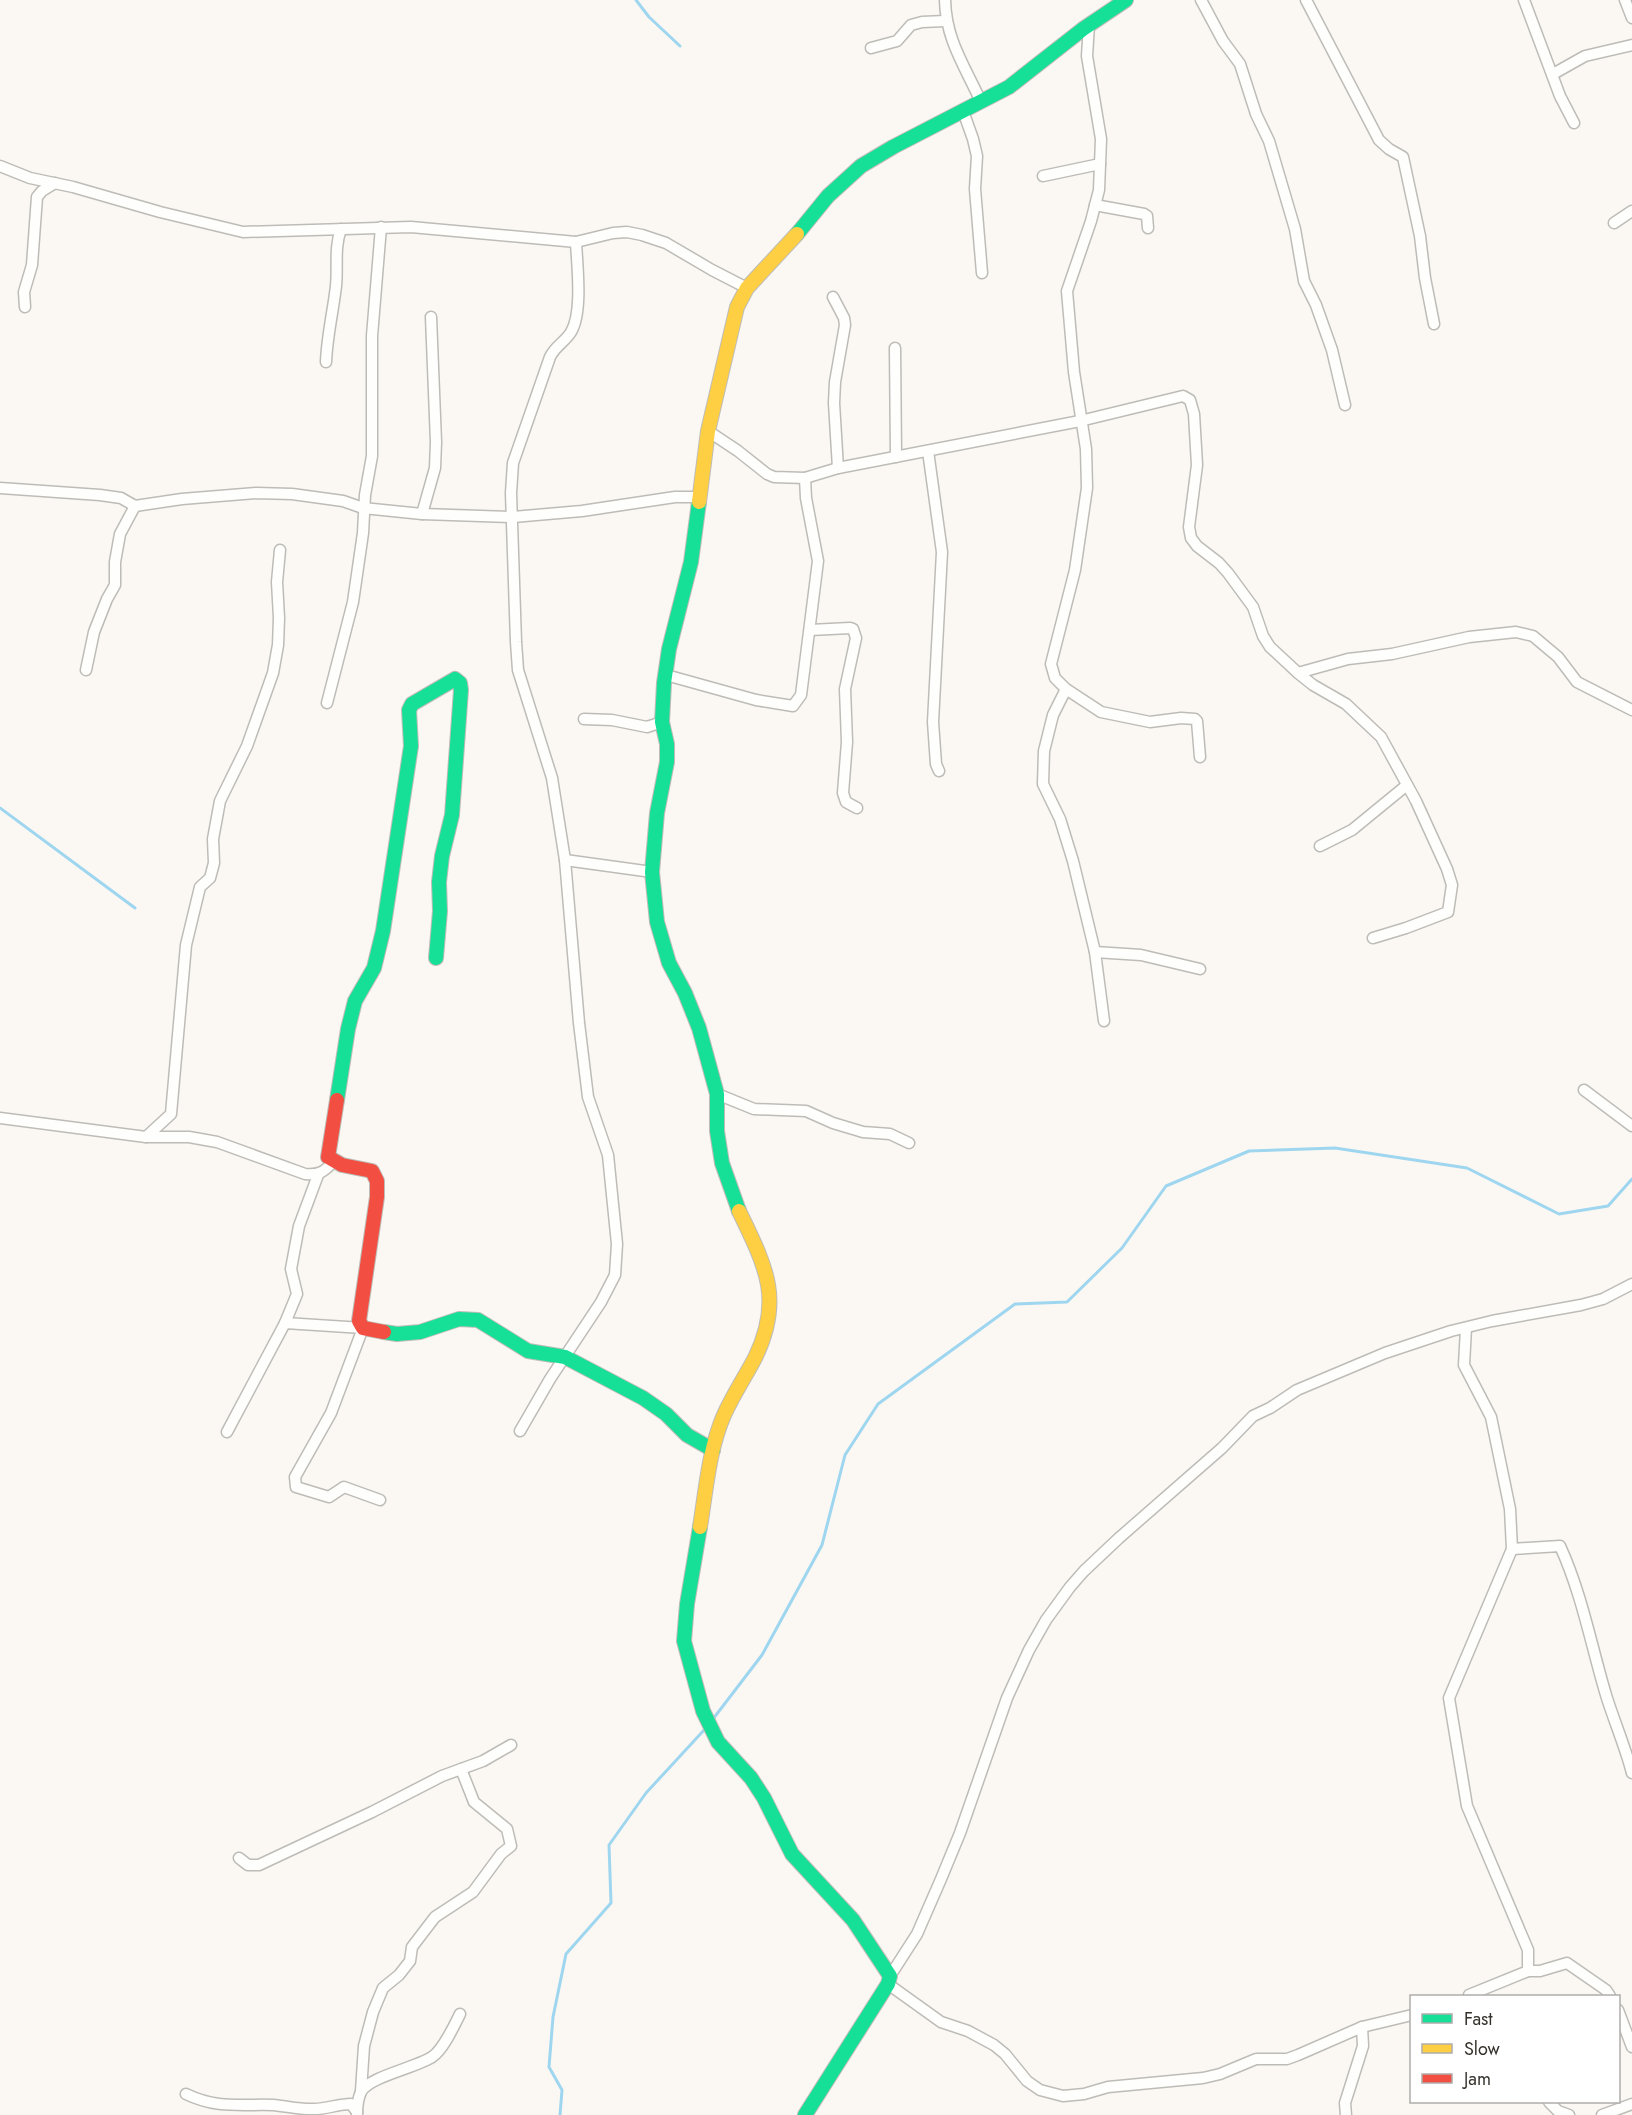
<svg xmlns="http://www.w3.org/2000/svg" width="1632" height="2115" viewBox="0 0 1632 2115" font-family="Jost,sans-serif">
  <style>
    .lines { fill: none; stroke-linecap: round; stroke-linejoin: round }
    .stream { stroke: #9fd6ef; stroke-width: 3 }
    .street-casing { stroke: #bebcb7; stroke-width: 13 }
    .fast-casing { stroke: #bebcb7; stroke-width: 16 }
    .slow-casing { stroke: #bebcb7; stroke-width: 16 }
    .jam-casing { stroke: #bebcb7; stroke-width: 16 }
    .street { stroke: #fefefd; stroke-width: 10 }
    .fast { stroke: #16e098; stroke-width: 14 }
    .slow { stroke: #ffcf43; stroke-width: 14 }
    .jam { stroke: #f24e42; stroke-width: 14 }
  </style>
  <rect width="100%" height="100%" fill="#fbf8f4"/>
  <g class="lines">
    <g class="stream">
      <path d="M636,0L649,17L680,46"/>
      <path d="M0,808L135,908"/>
      <path d="M713,1719L762,1655L822,1545L845,1455L878,1404L1015,1304L1067,1302L1122,1248L1166,1186L1249,1151L1335,1148L1467,1168L1559,1214L1608,1206L1632,1179"/>
      <path d="M560,2115L562,2090L549,2067L553,2017L566,1954L611,1903L609,1845L646,1793L705,1729"/>
    </g>
    <g class="street-casing">
      <g id="street">
        <path d="M945,0C946,41 965,66 981,102"/>
        <path d="M1201,0L1223,41L1240,64L1256,114L1269,141L1295,229L1304,281L1316,305L1332,350L1345,405"/>
        <path d="M1306,0L1379,140L1389,149L1403,157L1420,236L1425,278L1434,324"/>
        <path d="M1524,0L1560,96L1574,123"/>
        <path d="M1625,0L1632,18"/>
        <path d="M1089,25L1087,56L1101,139L1099,190L1091,221L1067,291L1074,372L1086,449L1087,488L1075,570L1051,664L1055,678L1066,689L1101,712L1150,722L1181,718L1195,719L1197,721L1200,757"/>
        <path d="M871,48L897,41L911,25L922,22L945,21"/>
        <path d="M1553,74L1585,56L1632,45"/>
        <path d="M963,111L973,139L977,156L975,189L982,273"/>
        <path d="M0,166L30,178L73,187L160,212L243,232L411,227L576,242L613,233L627,232L642,235L666,243L712,270L747,288"/>
        <path d="M1043,176L1100,164"/>
        <path d="M1095,205L1144,214L1147,216L1148,228"/>
        <path d="M1614,223L1632,211"/>
        <path d="M833,297L844,318L845,325L835,382L834,403L838,468"/>
        <path d="M25,307L24,292L32,265L37,197L42,191L55,183"/>
        <path d="M895,348L896,457"/>
        <path d="M326,362C327,336 333,312 336,286C338,267 334,248 341,229"/>
        <path d="M708,431L738,451L767,474L774,477L805,478L838,468L1080,421L1183,396L1190,400L1194,414L1197,465L1189,527L1191,538L1197,546L1219,563L1228,573L1253,607L1263,636L1270,647L1298,673"/>
        <path d="M928,451L942,552L933,722L936,764L939,771"/>
        <path d="M0,488L100,495L121,498L135,506L182,499L256,493L292,494L343,501L363,508L422,514L513,517L582,511L675,497H698"/>
        <path d="M422,514L435,468L436,442L431,317"/>
        <path d="M280,550L277,582L279,618L278,645L273,673L247,746L220,801L213,839L214,863L210,878L200,887L186,945L171,1114L146,1137H189L217,1142L305,1174C318,1175 323,1173 332,1163"/>
        <path d="M810,630L850,628L853,629L856,638L845,689L847,742L843,793L846,802L857,808"/>
        <path d="M86,670L94,632L107,599L115,585V562L120,534L135,506"/>
        <path d="M666,675L756,700L793,706L801,695L818,561L806,498L805,478"/>
        <path d="M1066,689L1053,715L1044,751L1043,784L1060,819L1073,861L1095,952L1104,1021"/>
        <path d="M327,703L353,602L363,533L365,495L372,456V336L381,227"/>
        <path d="M584,719L612,720L647,727L662,722"/>
        <path d="M1320,846L1352,830L1407,785"/>
        <path d="M565,860L652,872"/>
        <path d="M1373,938L1406,928L1448,912L1452,885L1447,869L1416,801L1381,737L1346,704L1313,685L1298,673L1348,659L1392,654L1469,637L1516,632L1533,636L1558,657L1577,682L1632,710"/>
        <path d="M1095,952L1141,955L1200,969"/>
        <path d="M1584,1090L1632,1126"/>
        <path d="M717,1094L754,1109L806,1111L833,1123L863,1132L890,1134L909,1143"/>
        <path d="M0,1118L146,1137"/>
        <path d="M285,1323L297,1294L291,1269L299,1226L318,1175"/>
        <path d="M1466,1328L1464,1365L1491,1417L1510,1509L1512,1549L1449,1698L1467,1806L1528,1950V1971L1469,1995"/>
        <path d="M520,1431L550,1379L601,1302L615,1275L617,1244L608,1155L588,1097L579,1023L565,860L552,778L518,670L516,642L511,493L513,463L550,357C555,346 565,342 571,332C583,312 577,265 576,242"/>
        <path d="M227,1432L285,1323L363,1328L331,1413L295,1477L296,1487L329,1497L344,1487L380,1500"/>
        <path d="M1512,1549L1560,1546C1582,1594 1591,1645 1606,1695C1614,1721 1625,1746 1632,1773"/>
        <path d="M239,1858L248,1865H259L372,1812L442,1776L483,1761L511,1745"/>
        <path d="M1528,1971H1540L1567,1963L1606,1990L1610,1996"/>
        <path d="M890,1976L917,1934L941,1879L960,1833L1007,1698L1029,1650L1046,1620L1070,1587L1084,1571L1119,1538L1222,1448L1253,1416L1270,1408L1297,1390L1385,1353L1451,1331L1492,1321L1581,1305L1603,1299L1632,1284"/>
        <path d="M888,1984L941,2022L968,2031L994,2045L1005,2054L1027,2081L1040,2090L1063,2096L1084,2094L1108,2087L1203,2078L1220,2074L1256,2059H1287L1298,2055L1362,2027L1412,2015"/>
        <path d="M1618,2010L1632,2047"/>
        <path d="M361,2091L364,2046L373,2012L383,1988L399,1975L410,1961L412,1947L435,1917L473,1892L501,1854L511,1846L507,1829L474,1802L461,1769"/>
        <path d="M186,2094C217,2109 240,2104 273,2105C286,2106 301,2110 314,2109C327,2109 338,2104 351,2104L357,2112"/>
        <path d="M1549,2102L1558,2111L1569,2115"/>
        <path d="M357,2115C357,2108 358,2098 361,2092C368,2077 415,2068 432,2057C443,2050 454,2026 460,2014"/>
        <path d="M1346,2115L1345,2103L1363,2046L1362,2027"/>
        <path d="M1602,2115L1632,2104"/>
      </g>
    </g>
    <g class="fast-casing">
      <g id="fast">
        <path d="M797,234L828,196L861,166L893,147L1009,87L1083,29L1126,0"/>
        <path d="M699,502L691,562L669,649L664,683L662,722L667,744V762L657,813L652,872L657,922L669,963L685,993L699,1028L717,1094V1131L722,1163L739,1211"/>
        <path d="M337,1100L348,1029L355,1001L374,968L383,931L411,746L409,710L412,704L455,679L460,683L461,690L452,815L442,856L439,882L440,911L436,958"/>
        <path d="M384,1332L397,1334L420,1332L459,1319L478,1320L528,1351L565,1357L643,1398L666,1414L687,1435L713,1450"/>
        <path d="M700,1527L687,1604L684,1641L703,1711L718,1742L751,1778L764,1798L792,1854L853,1920L890,1976L888,1984L805,2115"/>
      </g>
    </g>
    <g class="slow-casing">
      <g id="slow">
        <path d="M699,502L708,431L737,307L747,288L797,234"/>
        <path d="M700,1527C706,1490 709,1449 724,1415C733,1395 745,1377 755,1358C784,1299 765,1265 739,1211"/>
      </g>
    </g>
    <g class="jam-casing">
      <path id="jam" d="M337,1100L328,1157L342,1165L372,1171L377,1181V1197L359,1321L363,1328L384,1332"/>
    </g>
    <use href="#street" class="street"/>
    <use href="#fast" class="fast"/>
    <use href="#slow" class="slow"/>
    <use href="#jam" class="jam"/>
  </g>
  <rect x="1410" y="1995" width="210" height="108" fill="#ffffff" stroke="#aeadab" stroke-width="1.5"/>
  <rect x="1422" y="2014" width="30" height="9" fill="#16e098" stroke="#aeadab" stroke-width="1.5"/>
  <text x="1464" y="2025" font-size="18" fill="#35322c">Fast</text>
  <rect x="1422" y="2044" width="30" height="9" fill="#ffcf43" stroke="#aeadab" stroke-width="1.5"/>
  <text x="1464" y="2055" font-size="18" fill="#35322c">Slow</text>
  <rect x="1422" y="2074" width="30" height="9" fill="#f24e42" stroke="#aeadab" stroke-width="1.5"/>
  <text x="1464" y="2085" font-size="18" fill="#35322c">Jam</text>
</svg>
